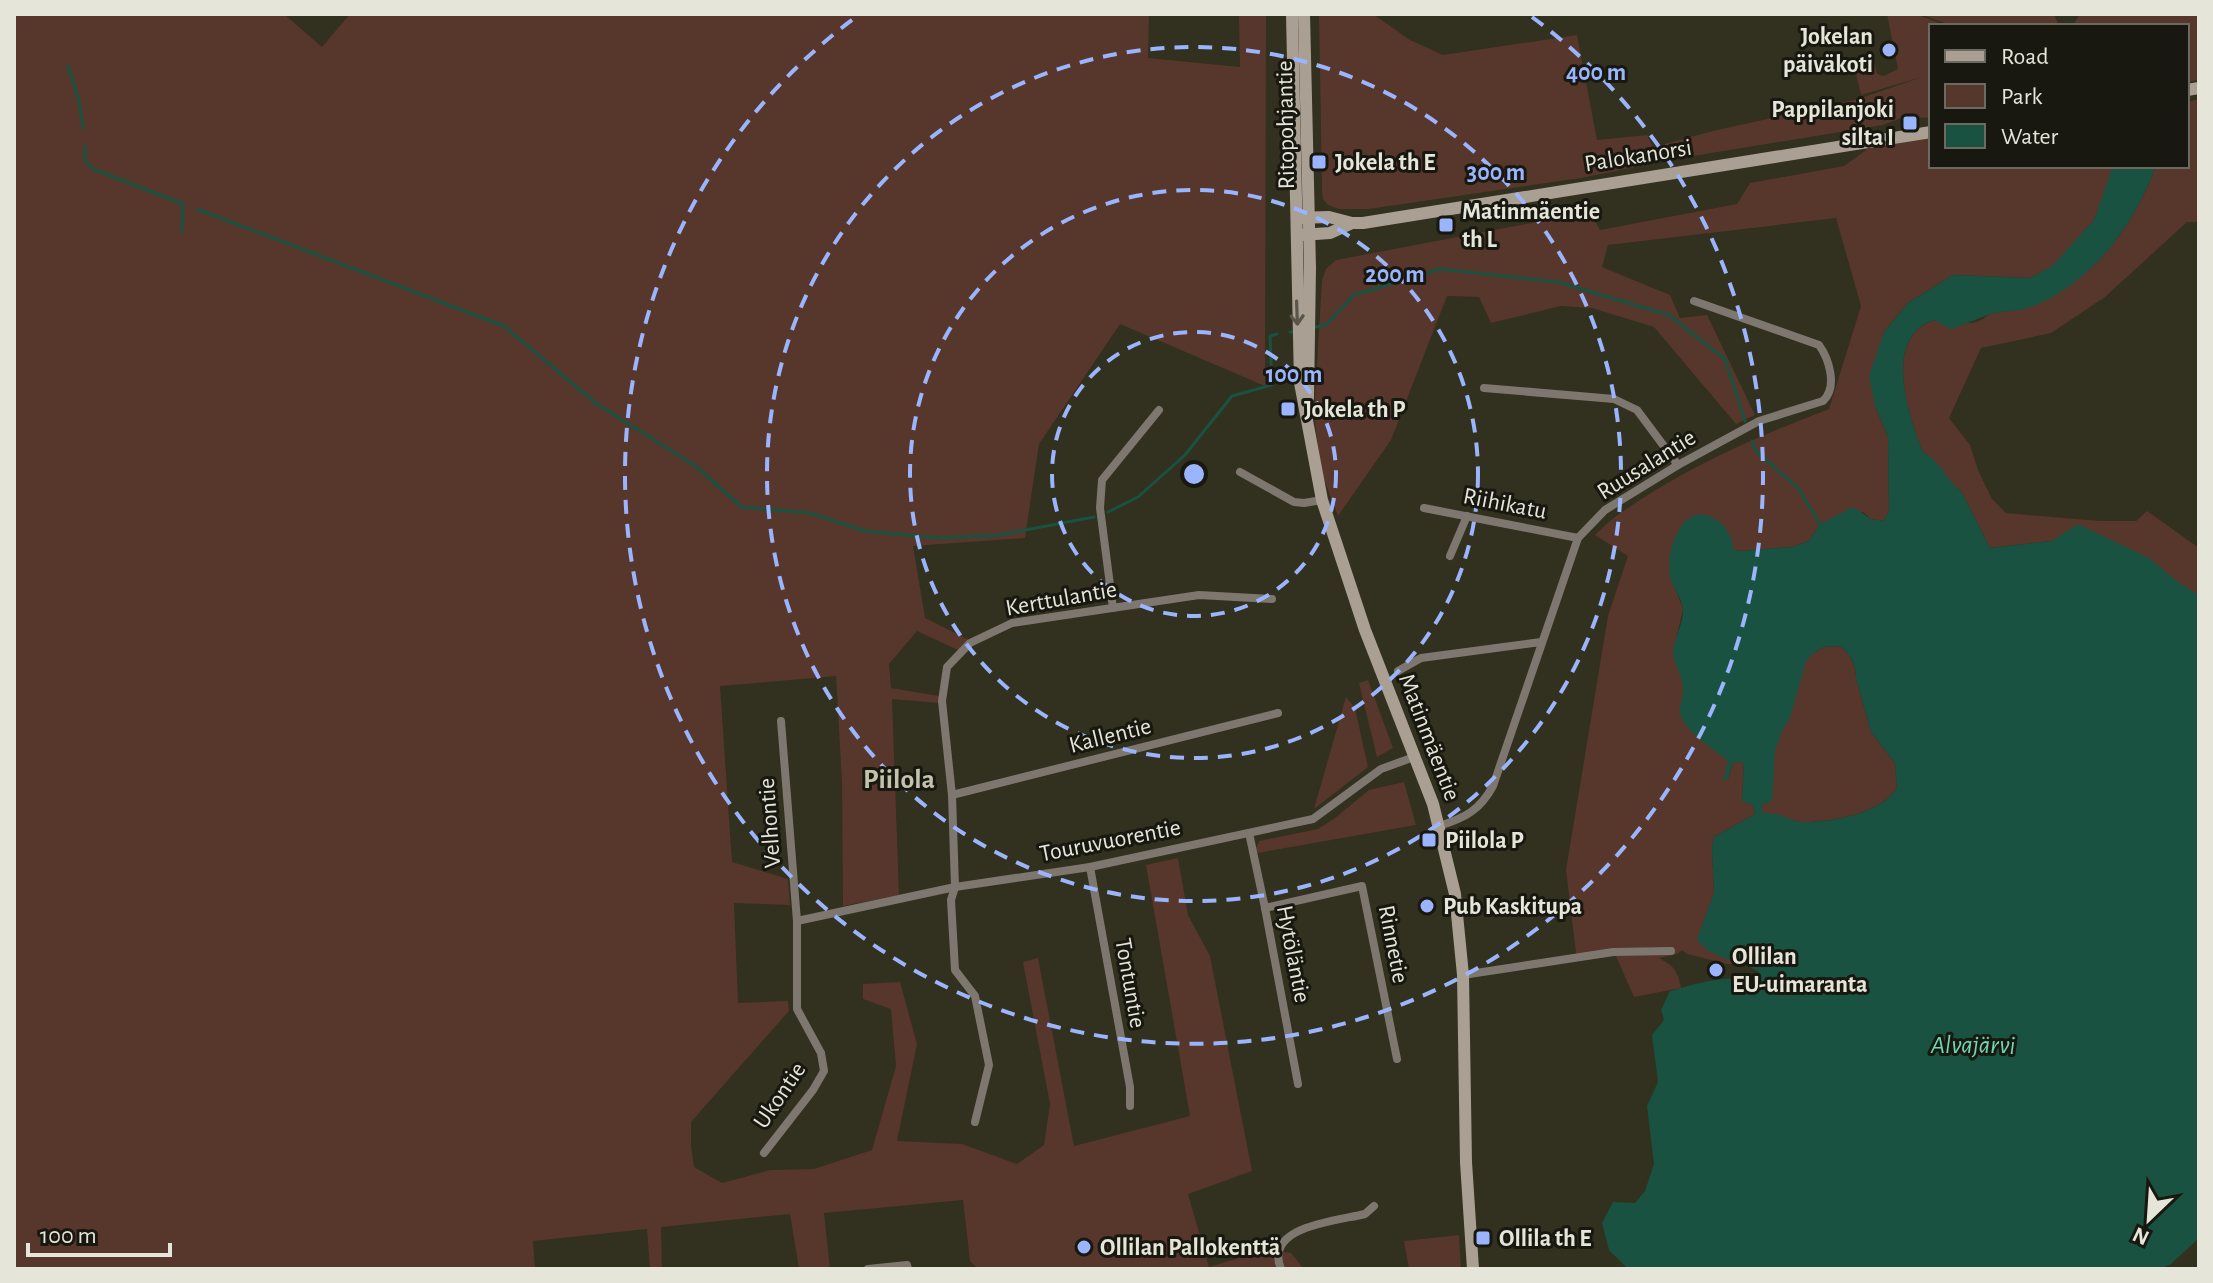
<svg xmlns="http://www.w3.org/2000/svg" width="2213" height="1283" viewBox="0 0 2213 1283" font-family="'Alegreya Sans',sans-serif">
  <style>
    .green { fill: #57362b }
    .water { fill: #195241; fill-rule: evenodd }
    .lines { fill: none; stroke-linecap: round; stroke-linejoin: round }
    .stream { stroke: #195241; stroke-width: 3 }
    .street { stroke: #7d776f; stroke-width: 8 }
    .secondary { stroke: #a99f93; stroke-width: 12 }
    .oneway { stroke: #59554b }
    .ring { fill: none; stroke: #9ab5fd; stroke-width: 4; stroke-dasharray: 14 10 }
    .poi-dot { fill: #9ab5fd; stroke: #181810; stroke-width: 3 }
    .labels { text-anchor: middle; stroke-width: 6; stroke-linejoin: round; paint-order: stroke }
    .poi-label { font-size: 24px; font-weight: bold; fill: #e5e5d9; stroke: #181810; text-anchor: start }
    .street-label { font-size: 24px; fill: #e5e5d9; stroke: #181810 }
    .water-label { font-size: 26px; font-style: italic; fill: #6dd8b6; stroke: #181810 }
    .quarter-label { font-size: 28px; font-weight: bold; fill: #c3c2ac; stroke: #181810 }
    .centre { fill: #9ab5fd; stroke: #181810; stroke-width: 4 }
    .ring-label { font-size: 24px; text-anchor: middle; font-weight: bold; fill: #9ab5fd; stroke: #181810; stroke-width: 6; stroke-linejoin: round; paint-order: stroke }
  </style>
  <rect width="100%" height="100%" fill="#32301e"/>
  <g class="green">
    <path d="M14,14H284L322,47L350,14H1149L1148,58L1240,67L1239,14H1266L1265,386L1120,324L1039,444L1025,538L913,546L925,618L969,640L960,651L917,631L889,664L891,688L939,696V703L892,699L899,895L843,906L842,783L836,676L720,686L732,862L788,879L790,905L734,903L738,1003L788,1001L789,1011L691,1122V1145L694,1167L722,1183L770,1170L814,1169L872,1150L896,1066L891,1009L863,999V984L900,982L917,1044L897,1141L962,1144L1017,1164L1044,1145L1050,1104L1023,962L1038,958L1074,1146L1190,1116L1146,865L1178,858L1188,915L1210,956L1252,1171L1188,1194L1209,1267L1269,1249L1291,1253L1304,1269H978L970,1261L963,1200L824,1213L830,1269H799L790,1214L661,1227L662,1269H650L647,1229L533,1241L535,1269H14Z"/>
    <path d="M1319,14H1373L1410,40L1443,55L1577,35L1597,140L1647,135L1653,147L1717,130L1858,99L1922,77L1861,95L1855,69L1860,67L1858,59L1873,57L1877,74L1884,76L1898,69L1887,14H1916L1947,26H1931V118L1904,117L1883,125L1675,159L1581,178L1369,209H1339L1328,205L1323,199L1322,191Z"/>
    <path d="M1920,14H2054L2059,26H1953Z"/>
    <path d="M2080,14H2199V80L2187,82V26H2073Z"/>
    <path d="M2199,99V222H2187L2105,297L2051,333L1981,348L1949,418L1970,445L1978,470L1992,499L2006,513L2099,521H2136L2147,511L2199,548V606L2052,541L1990,548L1961,491C1944,480 1942,463 1923,452C1908,415 1882,338 1934,320C1945,324 1966,324 1977,322C1983,320 1987,315 1993,313C2005,310 2017,312 2029,307C2091,284 2134,226 2156,166H2187V102Z"/>
    <path d="M1931,138V166H2113L2112,173L2094,220L2052,267L2030,278L1953,275L1908,303L1884,332L1875,406L1888,437L1889,511L1884,521L1871,519L1863,512L1820,524L1809,541L1792,547L1738,551L1733,549L1670,575L1683,609L1673,653L1730,758L1728,779L1732,764L1737,761L1744,763L1742,800L1753,805L1755,814L1714,837L1712,848L1714,893L1698,938L1724,957L1743,964H1727L1687,954L1682,950L1677,954L1659,958C1674,966 1678,971 1681,988L1634,997L1616,956L1577,961L1566,870L1608,616L1628,556L1595,535C1612,517 1632,505 1654,491C1710,457 1768,432 1829,409L1861,306L1836,218L1608,245L1602,267L1670,295L1680,318L1707,315L1755,415L1736,424L1654,327L1592,308L1561,306L1491,323L1479,297L1447,296L1391,440L1338,516L1322,474L1314,416L1322,280L1326,269L1336,260L1590,212L1600,230L1737,204L1750,183L1844,166L1869,148Z"/>
    <path d="M1840,646C1850,653 1856,665 1856,678L1871,732L1895,763L1897,788C1881,813 1834,822 1805,822C1789,823 1784,812 1763,814L1761,805L1795,669L1815,652L1824,647Z"/>
    <path d="M1368,680L1393,748L1377,757L1359,683Z"/>
    <path d="M1346,697L1355,708L1368,767L1314,809Z"/>
    <path d="M1404,782L1416,825L1258,853L1256,848L1259,841L1318,829L1335,818L1369,790Z"/>
    <path d="M1459,1235L1461,1269H1409L1404,1241Z"/>
  </g>
  <path class="water" d="M2113,166H2156C2134,226 2090,286 2028,308C2016,312 2003,310 1991,314C1977,318 1965,325 1951,329L1934,320C1882,337 1908,415 1923,452C1944,464 1944,479 1961,491L1990,548L2052,541L2078,524L2149,558L2178,582L2199,595V1238L2171,1264L2160,1269H1628L1609,1250L1602,1223L1613,1202L1635,1203L1645,1191L1654,1164L1647,1106L1658,1082L1652,1035L1664,1020L1661,1010L1670,991C1698,983 1724,975 1752,980L1759,976V972C1739,959 1709,959 1697,939L1714,893L1712,848L1714,837L1755,814L1753,805L1742,801L1744,763L1737,762L1732,764L1728,779L1723,781L1728,761C1714,749 1685,733 1680,713C1679,706 1683,697 1683,689C1683,677 1674,665 1673,653C1673,640 1683,625 1683,611C1683,600 1673,588 1670,577C1667,560 1672,537 1683,524C1702,501 1732,524 1733,549L1738,551L1792,547L1809,541L1820,524L1853,507L1871,519L1884,521L1889,511L1888,437L1875,406L1869,376L1884,332L1908,303L1953,275L2030,278L2051,267L2094,220ZM1840,646C1850,653 1856,665 1856,678L1871,732L1895,763L1897,788C1881,813 1834,822 1805,822C1790,823 1784,812 1763,813L1761,805L1772,801L1775,751L1782,731L1790,718L1806,661L1815,652L1824,647Z"/>
  <g class="lines">
    <g class="stream">
      <path d="M68,66L79,101L83,128"/>
      <path d="M85,146V160L93,169L183,204L182,232"/>
      <path d="M197,209L504,326L597,404L694,465L742,507L810,513L865,531L940,538L999,535L1094,517"/>
      <path d="M1316,327L1326,325L1354,295L1440,269L1558,282L1669,315L1725,359L1745,421"/>
      <path d="M1290,332H1292"/>
      <path d="M1752,441L1756,451L1798,488L1820,524"/>
      <path d="M1108,512L1138,497L1185,455L1232,396L1272,385L1270,336L1277,334"/>
    </g>
    <g class="street">
      <path d="M1484,388L1614,399L1637,410L1678,465"/>
      <path d="M1240,472L1294,502L1304,503L1322,500"/>
      <path d="M1424,508L1578,538"/>
      <path d="M1450,556L1467,516"/>
      <path d="M1113,608L1100,508L1102,480L1159,410"/>
      <path d="M1398,671L1421,658L1541,642"/>
      <path d="M952,795L1278,713"/>
      <path d="M1439,826C1465,818 1480,810 1493,786L1578,538L1605,510L1678,465L1759,421L1823,401C1838,387 1829,359 1819,345L1694,301"/>
      <path d="M1249,833L1265,908L1298,1084"/>
      <path d="M1090,867L1130,1087V1106"/>
      <path d="M1265,908L1362,886L1397,1059"/>
      <path d="M797,921L955,887L1090,867L1313,819L1381,769L1414,757"/>
      <path d="M1463,975L1613,952L1671,951"/>
      <path d="M975,1122L989,1065L975,996L955,970L951,900L955,887L952,795L942,701L947,667L970,643L1012,623L1199,595L1272,599"/>
      <path d="M764,1153L813,1090L824,1071L821,1053L797,1009V921L781,721"/>
      <path d="M868,1269L907,1265L908,1269"/>
      <path d="M1281,1269C1263,1226 1337,1221 1365,1214L1374,1206"/>
    </g>
    <g class="secondary">
      <path d="M1292,14L1300,383L1322,500L1365,630L1433,804L1455,894L1463,975L1466,1162L1473,1269"/>
      <path d="M1304,14L1310,268L1308,398"/>
      <path d="M2187,90L2199,88"/>
      <path d="M1297,218L1329,217L1352,223H1363L1931,132"/>
      <path d="M1301,235L1330,233L1352,223"/>
    </g>
  </g>
  <defs><path id="oneway-shaft" d="M-6 0H5M1.5-3L5.5 0L1.5 3" fill="none" stroke-width="1.6" stroke-linecap="round" stroke-linejoin="round" transform="scale(2)"/></defs>
  <use class="oneway" href="#oneway-shaft" transform="translate(1297 313) rotate(88)"/>
  <g class="ring">
    <circle cx="1194" cy="474" r="142"/>
    <circle cx="1194" cy="474" r="284"/>
    <circle cx="1194" cy="474" r="427"/>
    <path d="M1532 17A569 569 0 1 1 856 17"/>
  </g>
  <g class="poi-dot">
    <circle cx="1889" cy="50" r="8"/>
    <rect x="1902" y="115" width="16" height="16" rx="4"/>
    <rect x="1311" y="154" width="16" height="16" rx="4"/>
    <rect x="1438" y="217" width="16" height="16" rx="4"/>
    <rect x="1280" y="401" width="16" height="16" rx="4"/>
    <rect x="1421" y="832" width="16" height="16" rx="4"/>
    <circle cx="1427" cy="906" r="8"/>
    <circle cx="1716" cy="970" r="8"/>
    <rect x="1475" y="1230" width="16" height="16" rx="4"/>
    <circle cx="1084" cy="1247" r="8"/>
  </g>
  <g class="labels">
    <g class="poi-label">
      <text x="1873" y="44" text-anchor="end">Jokelan<tspan x="1873" dy="28">päiväkoti</tspan></text>
      <text x="1894" y="117" text-anchor="end">Pappilanjoki<tspan x="1894" dy="28">silta I</tspan></text>
      <text x="1335" y="170">Jokela th E</text>
      <text x="1462" y="219">Matinmäentie<tspan x="1462" dy="28">th L</tspan></text>
      <text x="1304" y="417">Jokela th P</text>
      <text x="1445" y="848">Piilola P</text>
      <text x="1443" y="914">Pub Kaskitupa</text>
      <text x="1732" y="964">Ollilan<tspan x="1732" dy="28">EU-uimaranta</tspan></text>
      <text x="1499" y="1246">Ollila th E</text>
      <text x="1100" y="1255">Ollilan Pallokenttä</text>
    </g>
    <g class="street-label">
      <text transform="translate(1285 125) rotate(-91)" y="8">Ritopohjantie</text>
      <text transform="translate(1638 155) rotate(-9)" y="8">Palokanorsi</text>
      <text transform="translate(1646 464) rotate(-32)" y="8">Ruusalantie</text>
      <text transform="translate(1505 503) rotate(11)" y="8">Riihikatu</text>
      <text transform="translate(1061 598) rotate(-10)" y="8">Kerttulantie</text>
      <text transform="translate(1110 735) rotate(-14)" y="8">Kallentie</text>
      <text transform="translate(1430 737) rotate(69)" y="8">Matinmäentie</text>
      <text transform="translate(769 823) rotate(-94)" y="8">Velhontie</text>
      <text transform="translate(1110 840) rotate(-11)" y="8">Touruvuorentie</text>
      <text transform="translate(1394 944) rotate(79)" y="8">Rinnetie</text>
      <text transform="translate(1294 954) rotate(79)" y="8">Hytöläntie</text>
      <text transform="translate(1131 983) rotate(80)" y="8">Tontuntie</text>
      <text transform="translate(779 1095) rotate(-56)" y="8">Ukontie</text>
    </g>
    <g class="water-label">
      <text x="1973" y="1053">Alvajärvi</text>
    </g>
    <g class="quarter-label">
      <text x="899" y="788">Piilola</text>
    </g>
  </g>
  <circle cx="1194" cy="474" r="12" class="centre"/>
  <g class="ring-label">
    <text x="1596" y="80">400 m</text>
    <text x="1496" y="180">300 m</text>
    <text x="1395" y="282">200 m</text>
    <text x="1294" y="382">100 m</text>
  </g>
  <rect width="2213" height="1283" fill="none" stroke="#e5e5d9" stroke-width="32"/>
  <rect x="1929" y="24" width="260" height="144" fill="#181810" stroke="#6a6a60" stroke-width="2"/>
  <rect x="1945" y="50" width="40" height="12" fill="#a99f93" stroke="#6a6a60" stroke-width="2"/>
  <text x="2001" y="64" font-size="24" fill="#e5e5d9">Road</text>
  <rect x="1945" y="84" width="40" height="24" fill="#57362b" stroke="#6a6a60" stroke-width="2"/>
  <text x="2001" y="104" font-size="24" fill="#e5e5d9">Park</text>
  <rect x="1945" y="124" width="40" height="24" fill="#195241" stroke="#6a6a60" stroke-width="2"/>
  <text x="2001" y="144" font-size="24" fill="#e5e5d9">Water</text>
  <g transform="translate(2149 1219) rotate(205)" stroke="#181810" stroke-width="6" paint-order="stroke">
  <path d="M0-6L14 30L0 20L-14 30Z" fill="#e5e5d9"/>
  <text y="-12" font-size="22" font-weight="bold" text-anchor="middle" fill="#e5e5d9">N</text>
  </g>
  <path d="M28 1243v12h142v-12" fill="none" stroke="#e5e5d9" stroke-width="4"/>
  <text x="40" y="1243" font-size="24" fill="#e5e5d9" stroke="#181810" stroke-width="6" paint-order="stroke">100 m</text>
</svg>
